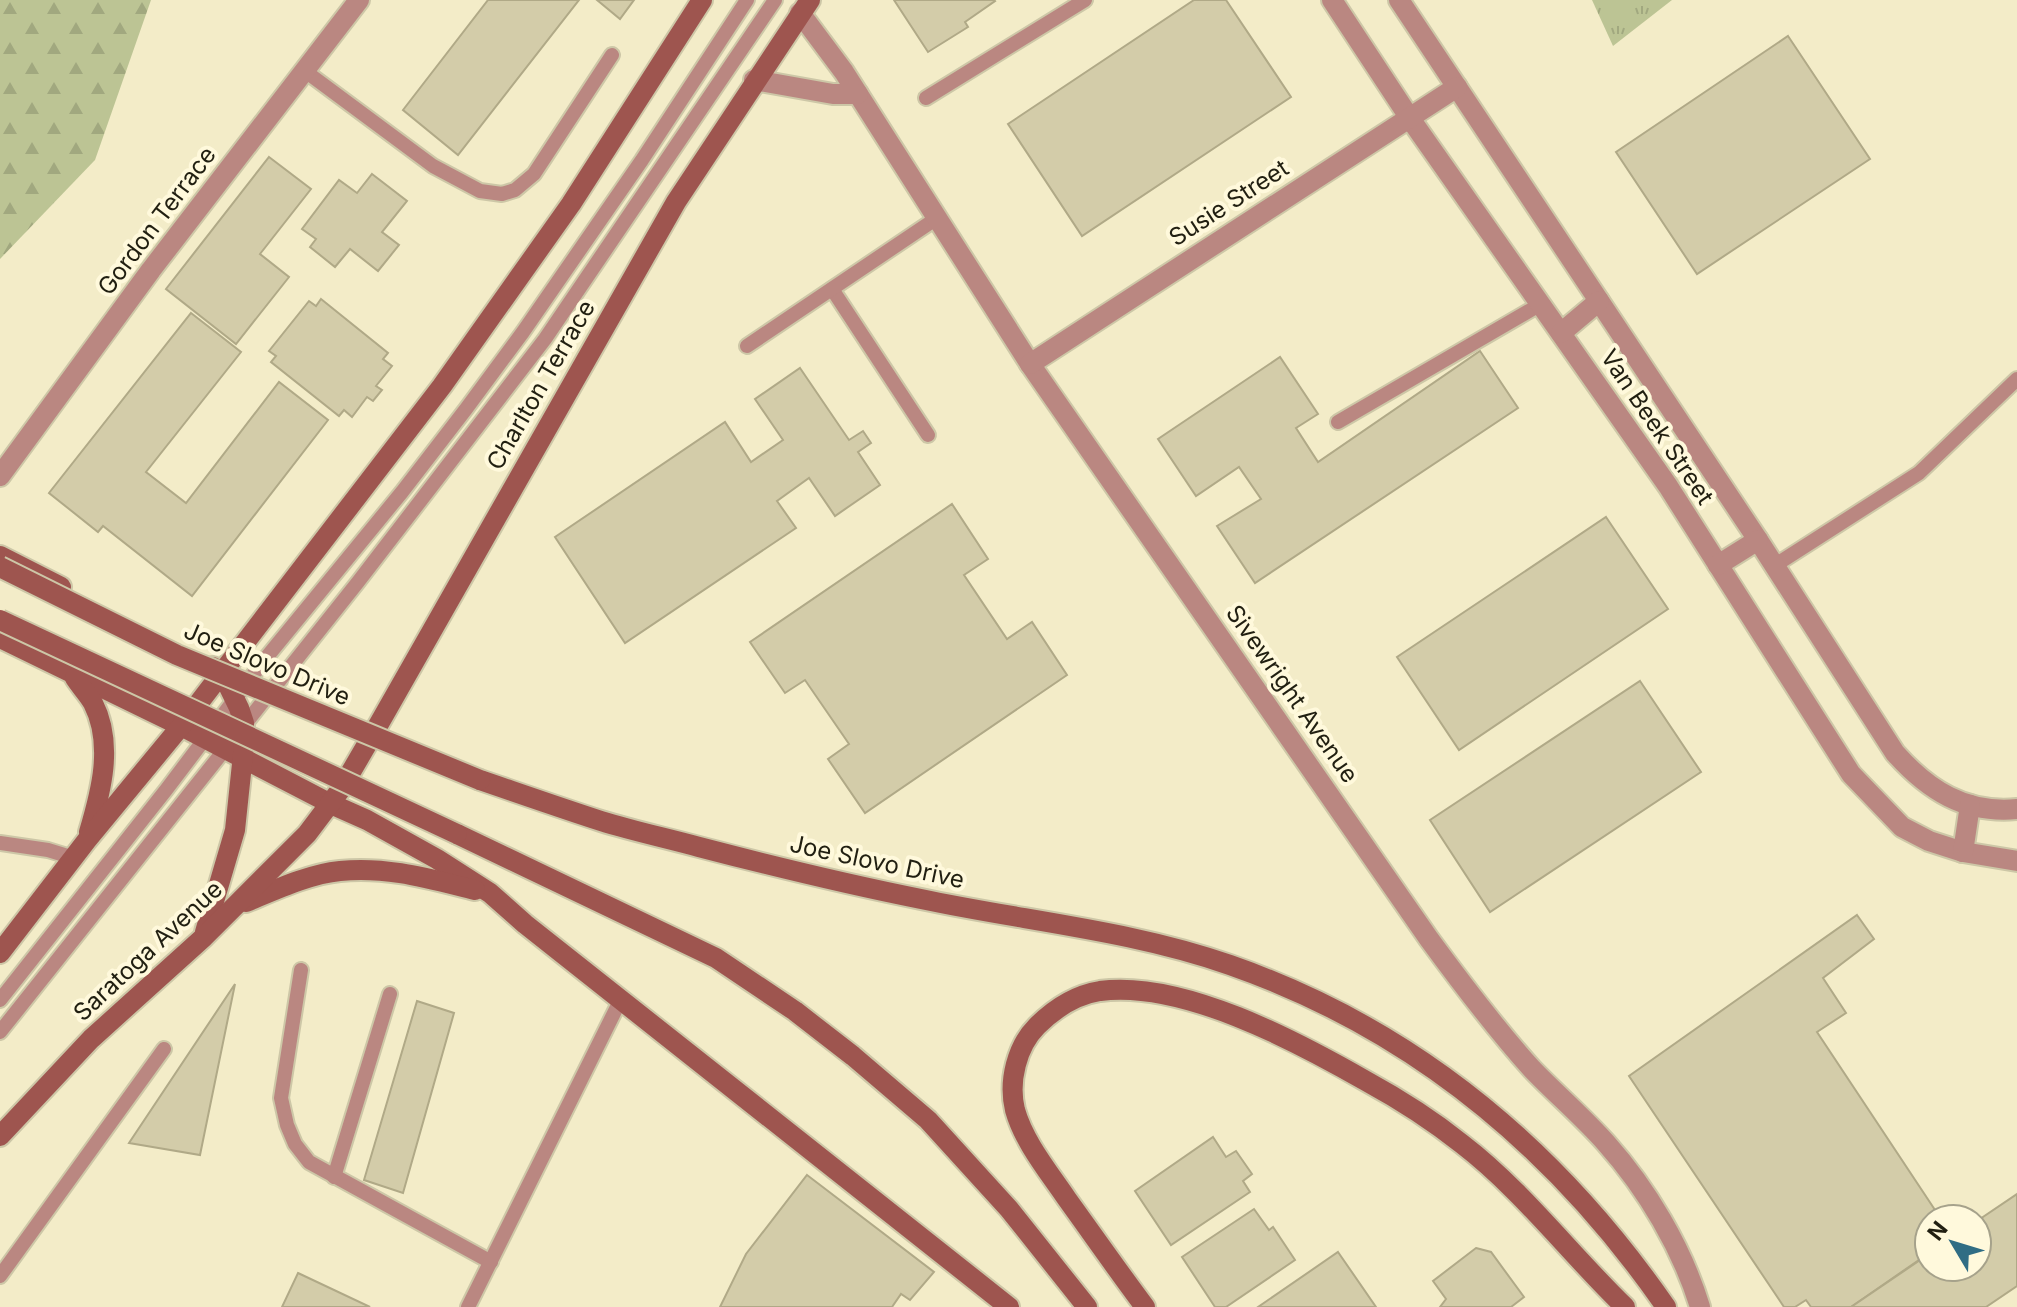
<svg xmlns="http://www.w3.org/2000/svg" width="2017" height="1307" viewBox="0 0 2017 1307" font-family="Inter,sans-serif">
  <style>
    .forest { fill: url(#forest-firs) }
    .park { fill: url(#park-tufts) }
    .building { fill: #d3cca9; stroke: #b0a987; stroke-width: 2 }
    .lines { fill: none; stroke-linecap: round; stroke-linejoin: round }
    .lane-casing { stroke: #cdc7a7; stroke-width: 18 }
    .street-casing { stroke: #cdc7a7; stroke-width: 24 }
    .secondary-casing { stroke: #cdc7a7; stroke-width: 24 }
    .lane { stroke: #ba8781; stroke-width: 14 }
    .street { stroke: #ba8781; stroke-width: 20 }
    .secondary { stroke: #9e554f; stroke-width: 20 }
    .secondary-bridge-casing { stroke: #cdc7a7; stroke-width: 24; stroke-linecap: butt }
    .secondary-bridge { stroke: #9e554f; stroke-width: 20 }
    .labels { text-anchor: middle; stroke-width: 8; stroke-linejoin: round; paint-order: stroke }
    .street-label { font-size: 24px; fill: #211f11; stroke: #fff9dc }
  </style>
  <defs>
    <pattern id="forest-firs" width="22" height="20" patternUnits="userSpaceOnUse" patternTransform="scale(2)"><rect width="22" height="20" fill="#bcc494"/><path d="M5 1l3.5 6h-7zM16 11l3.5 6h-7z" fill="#a1a87f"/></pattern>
    <pattern id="park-tufts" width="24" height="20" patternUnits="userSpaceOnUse" patternTransform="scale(2)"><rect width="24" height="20" fill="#bcc494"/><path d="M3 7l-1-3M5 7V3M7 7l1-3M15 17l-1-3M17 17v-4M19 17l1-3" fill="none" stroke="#a1a87f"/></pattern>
  </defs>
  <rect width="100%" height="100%" fill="#f3ecc8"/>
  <path class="forest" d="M0,0H151L95,160L0,259Z"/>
  <path class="park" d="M1592,0H1672L1613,46Z"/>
  <g class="building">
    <path d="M488,0H579L458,155L403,110Z"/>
    <path d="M597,0H634L620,19Z"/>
    <path d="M894,0H994L995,1L965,22L968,27L928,52Z"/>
    <path d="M1194,0H1226L1291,97L1082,236L1008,124Z"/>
    <path d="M1788,36L1870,159L1697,274L1616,152Z"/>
    <path d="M269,157L311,189L260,254L289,277L236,344L166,289Z"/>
    <path d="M372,174L407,201L382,232L399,245L378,271L350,249L335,267L310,247L316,239L302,229L339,180L357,193Z"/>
    <path d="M321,299L388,353L383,359L392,366L376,386L382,390L373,401L367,397L352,417L344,410L339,416L271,362L276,356L269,351L309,301L316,306Z"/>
    <path d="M191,313L241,352L146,472L186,503L279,382L328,420L192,596L103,526L98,532L49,493Z"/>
    <path d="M1480,351L1518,408L1255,583L1217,526L1261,499L1239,467L1196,496L1158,439L1280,357L1318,414L1296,428L1318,462Z"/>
    <path d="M800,368L849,440L863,431L871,443L858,452L880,485L835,516L809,478L777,501L796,528L625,643L555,537L725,422L751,462L783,440L755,399Z"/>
    <path d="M952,504L988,559L964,575L1007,639L1032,622L1067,675L865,813L828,759L849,744L805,680L785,693L750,642Z"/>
    <path d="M1606,517L1668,609L1459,750L1397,657Z"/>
    <path d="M1640,681L1701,772L1490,912L1430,820Z"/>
    <path d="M1857,915L1874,939L1823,978L1846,1013L1817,1032L1941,1219H1929V1253L1851,1307H1811L1806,1300L1795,1307H1784L1629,1076Z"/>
    <path d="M235,984L200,1155L129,1143Z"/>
    <path d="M417,1001L454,1013L403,1193L364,1180Z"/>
    <path d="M1213,1137L1226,1157L1236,1151L1252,1174L1243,1181L1250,1192L1171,1245L1135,1191Z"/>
    <path d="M807,1175L934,1272L910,1300L901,1294L892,1307H720L746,1254Z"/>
    <path d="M2017,1194V1286L1986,1307H1851L1929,1254V1267H1977V1221Z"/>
    <path d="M1254,1209L1269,1230L1273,1227L1295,1260L1226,1307H1215L1182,1257Z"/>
    <path d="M1476,1248L1491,1252L1524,1297L1511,1307H1440L1446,1299L1433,1281Z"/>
    <path d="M1338,1252L1376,1307H1258Z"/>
    <path d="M298,1273L370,1307H282Z"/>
  </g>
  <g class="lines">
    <g class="lane-casing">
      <g id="lane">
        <path d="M305,71L433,166L480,191L502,194L515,190L534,174L612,55"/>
        <path d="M926,98L1085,0"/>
        <path d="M832,289L928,435"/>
        <path d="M747,346L937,218"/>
        <path d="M1338,422L1541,304"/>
        <path d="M1774,566L1919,473L2017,379"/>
        <path d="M0,843L48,850L74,858"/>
        <path d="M301,970L281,1098L287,1125L295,1144L309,1162L491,1262"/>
        <path d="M0,1000L166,790L266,658L402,492L466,409L523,332L642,160L747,0"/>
        <path d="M0,1032L358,582L545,339L775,0"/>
        <path d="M334,1177L390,994"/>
        <path d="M0,1276L164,1049"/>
        <path d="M468,1307L621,999"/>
      </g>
    </g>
    <g class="street-casing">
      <g id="street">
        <path d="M1332,0L1409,117L1668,486L1851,774L1902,827L1929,841L1963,852L2017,861"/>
        <path d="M1399,0L1758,540L1895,753C1928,790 1965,814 2017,809"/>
        <path d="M800,13L844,72L1030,364L1429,939C1462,984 1495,1028 1532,1069C1556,1094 1583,1117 1606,1143C1647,1189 1682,1248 1700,1307"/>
        <path d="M754,80L833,94H858"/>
        <path d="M1561,333L1599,301"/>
        <path d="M1030,364L1457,87"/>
        <path d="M0,476L151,270L359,0"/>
        <path d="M1718,565L1758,540"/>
        <path d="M1963,852L1970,805"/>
      </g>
    </g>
    <g class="secondary-casing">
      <g id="secondary">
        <path d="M0,556L61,587"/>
        <path d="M0,638L181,726L331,804L367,820L437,859L490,893L525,924L1009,1307"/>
        <path d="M75,678C80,686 88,694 93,703C114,744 101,792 89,832"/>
        <path d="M480,780C521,794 561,808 601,821C633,831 666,838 699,847C772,866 846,884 921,899C1024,921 1130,930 1230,965C1413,1029 1556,1148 1666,1307"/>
        <path d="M457,834L716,958L795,1011L853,1056L928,1120L1009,1209L1087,1307"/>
        <path d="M246,902C275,890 309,874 340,871C387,866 430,879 475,890"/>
        <path d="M205,932L235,830L244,745V723L239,708L222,673L213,667"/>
        <path d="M0,953L87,840L181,726L442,386L571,204L702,0"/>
        <path d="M0,1136L91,1039L204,937L307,834L341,789L380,722L676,202L810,0"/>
        <path d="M1145,1307C1118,1271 1093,1235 1067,1199C1048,1171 1024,1142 1015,1110C1008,1081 1017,1046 1037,1026C1054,1009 1075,995 1100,991C1182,980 1296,1041 1366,1081C1399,1099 1432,1120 1462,1144C1522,1190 1571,1255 1625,1307"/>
      </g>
    </g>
    <use href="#lane" class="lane"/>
    <use href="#street" class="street"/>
    <use href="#secondary" class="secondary"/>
    <g class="secondary-bridge-casing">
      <g id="secondary-bridge">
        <path d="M0,567L177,655L480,780"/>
        <path d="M0,620L457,834"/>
      </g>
    </g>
    <use href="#secondary-bridge" class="secondary-bridge"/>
  </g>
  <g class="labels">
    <g class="street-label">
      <text transform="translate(1229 203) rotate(-33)" y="8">Susie Street</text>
      <text transform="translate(157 221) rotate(-53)" y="8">Gordon Terrace</text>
      <text transform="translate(541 385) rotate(-60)" y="8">Charlton Terrace</text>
      <text transform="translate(1657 427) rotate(56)" y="8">Van Beek Street</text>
      <text transform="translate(267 664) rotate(23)" y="8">Joe Slovo Drive</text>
      <text transform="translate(1292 694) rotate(55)" y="8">Sivewright Avenue</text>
      <text transform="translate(877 862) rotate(12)" y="8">Joe Slovo Drive</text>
      <text transform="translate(148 951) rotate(-43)" y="8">Saratoga Avenue</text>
    </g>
  </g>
  <g transform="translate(1953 1243) rotate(308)"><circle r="38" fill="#fff9dc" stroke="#a6a28b" stroke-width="2"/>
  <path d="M0-6L14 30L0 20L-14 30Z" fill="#306d84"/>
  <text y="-12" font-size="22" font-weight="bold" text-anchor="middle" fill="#211f11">N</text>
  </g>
</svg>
